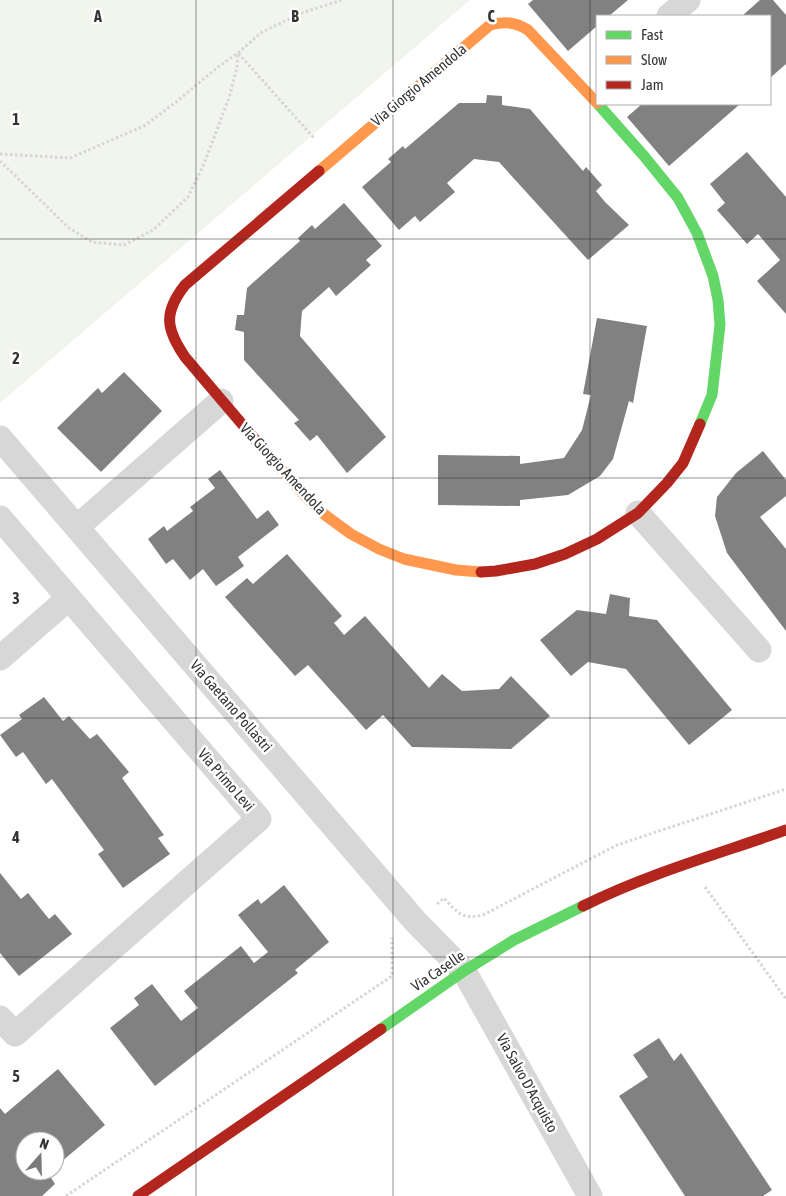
<svg xmlns="http://www.w3.org/2000/svg" width="786" height="1196" viewBox="0 0 786 1196" font-family="'Asap Condensed',sans-serif">
  <style>
    .green { fill: #f1f5ed }
    .building { fill: #818181 }
    .lines { fill: none; stroke-linecap: round; stroke-linejoin: round }
    .path { stroke: #d6d6d6; stroke-width: 3; stroke-dasharray: 2.5 2.5; stroke-linecap: butt }
    .street { stroke: #d7d7d7; stroke-width: 25 }
    .fast { stroke: #63d668; stroke-width: 11 }
    .slow { stroke: #ff974d; stroke-width: 11 }
    .jam { stroke: #b3261e; stroke-width: 11 }
    .grid { fill: none; stroke: #333; stroke-width: 1; stroke-opacity: 0.55 }
    .labels { text-anchor: middle; stroke-width: 5; stroke-linejoin: round; paint-order: stroke }
    .street-label { font-size: 15px; fill: #333; stroke: #fff }
    .grid-label { font-size: 16px; text-anchor: middle; font-weight: bold; fill: #333; stroke: #fff; stroke-width: 5; stroke-linejoin: round; paint-order: stroke }
  </style>
  <rect width="100%" height="100%" fill="#fff"/>
  <path class="green" d="M0,0H470L0,403Z"/>
  <g class="building">
    <path d="M533,0H628L609,16H597V26L568,51L528,4Z"/>
    <path d="M760,0H773L786,15V64L770,78V16H742Z"/>
    <path d="M487,95L502,96V105L530,109L583,171L586,167L602,185L596,191L605,202L629,225L588,260L499,162L474,159L447,183L455,192L420,222L415,216L399,230L362,187L391,162L388,159L403,146L405,149L459,103H486Z"/>
    <path d="M642,104H740L669,166L627,117Z"/>
    <path d="M747,152L786,197V314L757,281L780,260L758,234L747,244L717,210L725,203L710,184Z"/>
    <path d="M344,203L382,246L366,260L371,265L336,296L329,287L302,311L300,336L386,437L347,473L317,435L310,441L294,423L299,420L244,360V332L235,330L237,315H244L247,288L300,241L298,238L312,225L315,229Z"/>
    <path d="M597,318L647,326L633,403L629,401L613,459L600,476L568,495L520,500V506L438,505V455L520,456V464L564,458L582,430L591,395L583,394Z"/>
    <path d="M124,372L162,411L101,472L57,428L98,388L102,393Z"/>
    <path d="M763,451L786,480V496L760,517L786,549V631L727,553L715,516L717,497L736,473Z"/>
    <path d="M220,470L257,519L268,510L279,525L238,557L244,566L216,586L203,569L190,580L173,559L166,564L148,539L164,526L167,531L193,511L190,507L215,488L208,479Z"/>
    <path d="M287,554L342,616L334,623L344,635L365,616L429,688L442,674L462,691L499,689L511,676L550,716L511,749L412,747L383,715L366,730L308,665L295,676L225,597L247,578L253,584Z"/>
    <path d="M610,594L630,598L629,616L657,620L732,710L689,745L626,669L588,662L571,676L540,640L577,610L606,614Z"/>
    <path d="M44,697L63,721L69,716L90,739L97,734L129,772L122,778L164,835L158,838L170,854L123,888L98,854L104,850L52,779L46,784L23,752L16,757L0,735L22,719L19,715Z"/>
    <path d="M0,873L21,899L28,893L49,919L55,914L72,934L19,976L0,953Z"/>
    <path d="M284,885L329,942L295,970L298,973L155,1086L110,1028L139,1005L134,998L152,984L181,1021L198,1008L184,991L241,946L254,963L268,952L238,915L258,899L261,904Z"/>
    <path d="M659,1038L674,1061L681,1053L772,1190L763,1196H685L619,1096L648,1077L633,1055Z"/>
    <path d="M58,1069L105,1125L55,1167V1141H25V1171H50L48,1173L55,1184L42,1196H0V1108L5,1114Z"/>
  </g>
  <g class="lines">
    <g class="path">
      <path d="M0,154L70,158L144,126L176,102L218,67L238,53L262,32L302,13L342,0"/>
      <path d="M0,161L69,228L92,242L124,245L153,230L188,197L204,164L230,95L237,67L238,53L314,138"/>
      <path d="M705,887L786,999"/>
      <path d="M437,904L444,898C458,913 462,920 483,915L617,845L786,789"/>
      <path d="M66,1196L392,976V938"/>
    </g>
    <g class="street">
      <path d="M669,16L688,0"/>
      <path d="M0,438L415,921L464,971L590,1196"/>
      <path d="M638,513L759,650"/>
      <path d="M0,518L259,819L15,1034L0,1018"/>
      <path d="M77,527L221,401"/>
      <path d="M0,658L69,598"/>
    </g>
    <g class="fast">
      <path d="M598,104L644,156L678,198L697,233L713,276L718,300L720,325L712,395L700,424"/>
      <path d="M381,1029L464,971L514,940L583,906"/>
    </g>
    <g class="slow">
      <path d="M319,171L490,25C505,21 515,22 528,30L597,103"/>
      <path d="M264,450L308,499L325,515L351,534L379,549L404,559L456,570L481,572"/>
    </g>
    <g class="jam">
      <path d="M264,450L185,357C166,329 163,313 185,285L319,171"/>
      <path d="M481,572L496,571L535,564L565,554L597,539L638,513L667,483L683,463L700,424"/>
      <path d="M583,906C647,874 718,854 786,830"/>
      <path d="M138,1196L381,1029"/>
    </g>
  </g>
  <path class="grid" d="M196,0V1196M393,0V1196M590,0V1196M0,239H786M0,478H786M0,718H786M0,957H786"/>
  <g class="labels">
    <g class="street-label">
      <text transform="translate(419 85) rotate(-40)" y="5">Via Giorgio Amendola</text>
      <text transform="translate(283 469) rotate(47)" y="5">Via Giorgio Amendola</text>
      <text transform="translate(231 706) rotate(49)" y="5">Via Gaetano Pollastri</text>
      <text transform="translate(226 780) rotate(49)" y="5">Via Primo Levi</text>
      <text transform="translate(438 971) rotate(-34)" y="5">Via Caselle</text>
      <text transform="translate(527 1083) rotate(61)" y="5">Via Salvo D'Acquisto</text>
    </g>
  </g>
  <g class="grid-label">
    <text x="98" y="22">A</text>
    <text x="295" y="22">B</text>
    <text x="491" y="22">C</text>
    <text x="16" y="125">1</text>
    <text x="16" y="364">2</text>
    <text x="16" y="604">3</text>
    <text x="16" y="843">4</text>
    <text x="16" y="1082">5</text>
  </g>
  <rect x="596" y="15" width="175" height="90" fill="#ffffff" stroke="#adadad"/>
  <rect x="606" y="31" width="25" height="8" fill="#63d668" stroke="#adadad"/>
  <text x="641" y="40" font-size="15" fill="#333333">Fast</text>
  <rect x="606" y="56" width="25" height="8" fill="#ff974d" stroke="#adadad"/>
  <text x="641" y="65" font-size="15" fill="#333333">Slow</text>
  <rect x="606" y="81" width="25" height="8" fill="#b3261e" stroke="#adadad"/>
  <text x="641" y="90" font-size="15" fill="#333333">Jam</text>
  <g transform="translate(40 1156) rotate(20)"><circle r="24" fill="#ffffff" stroke="#adadad"/>
  <path d="M0-4L9 19L0 12L-9 19Z" fill="#7a7a7a"/>
  <text y="-8" font-size="14" font-weight="bold" text-anchor="middle" fill="#333333">N</text>
  </g>
</svg>
